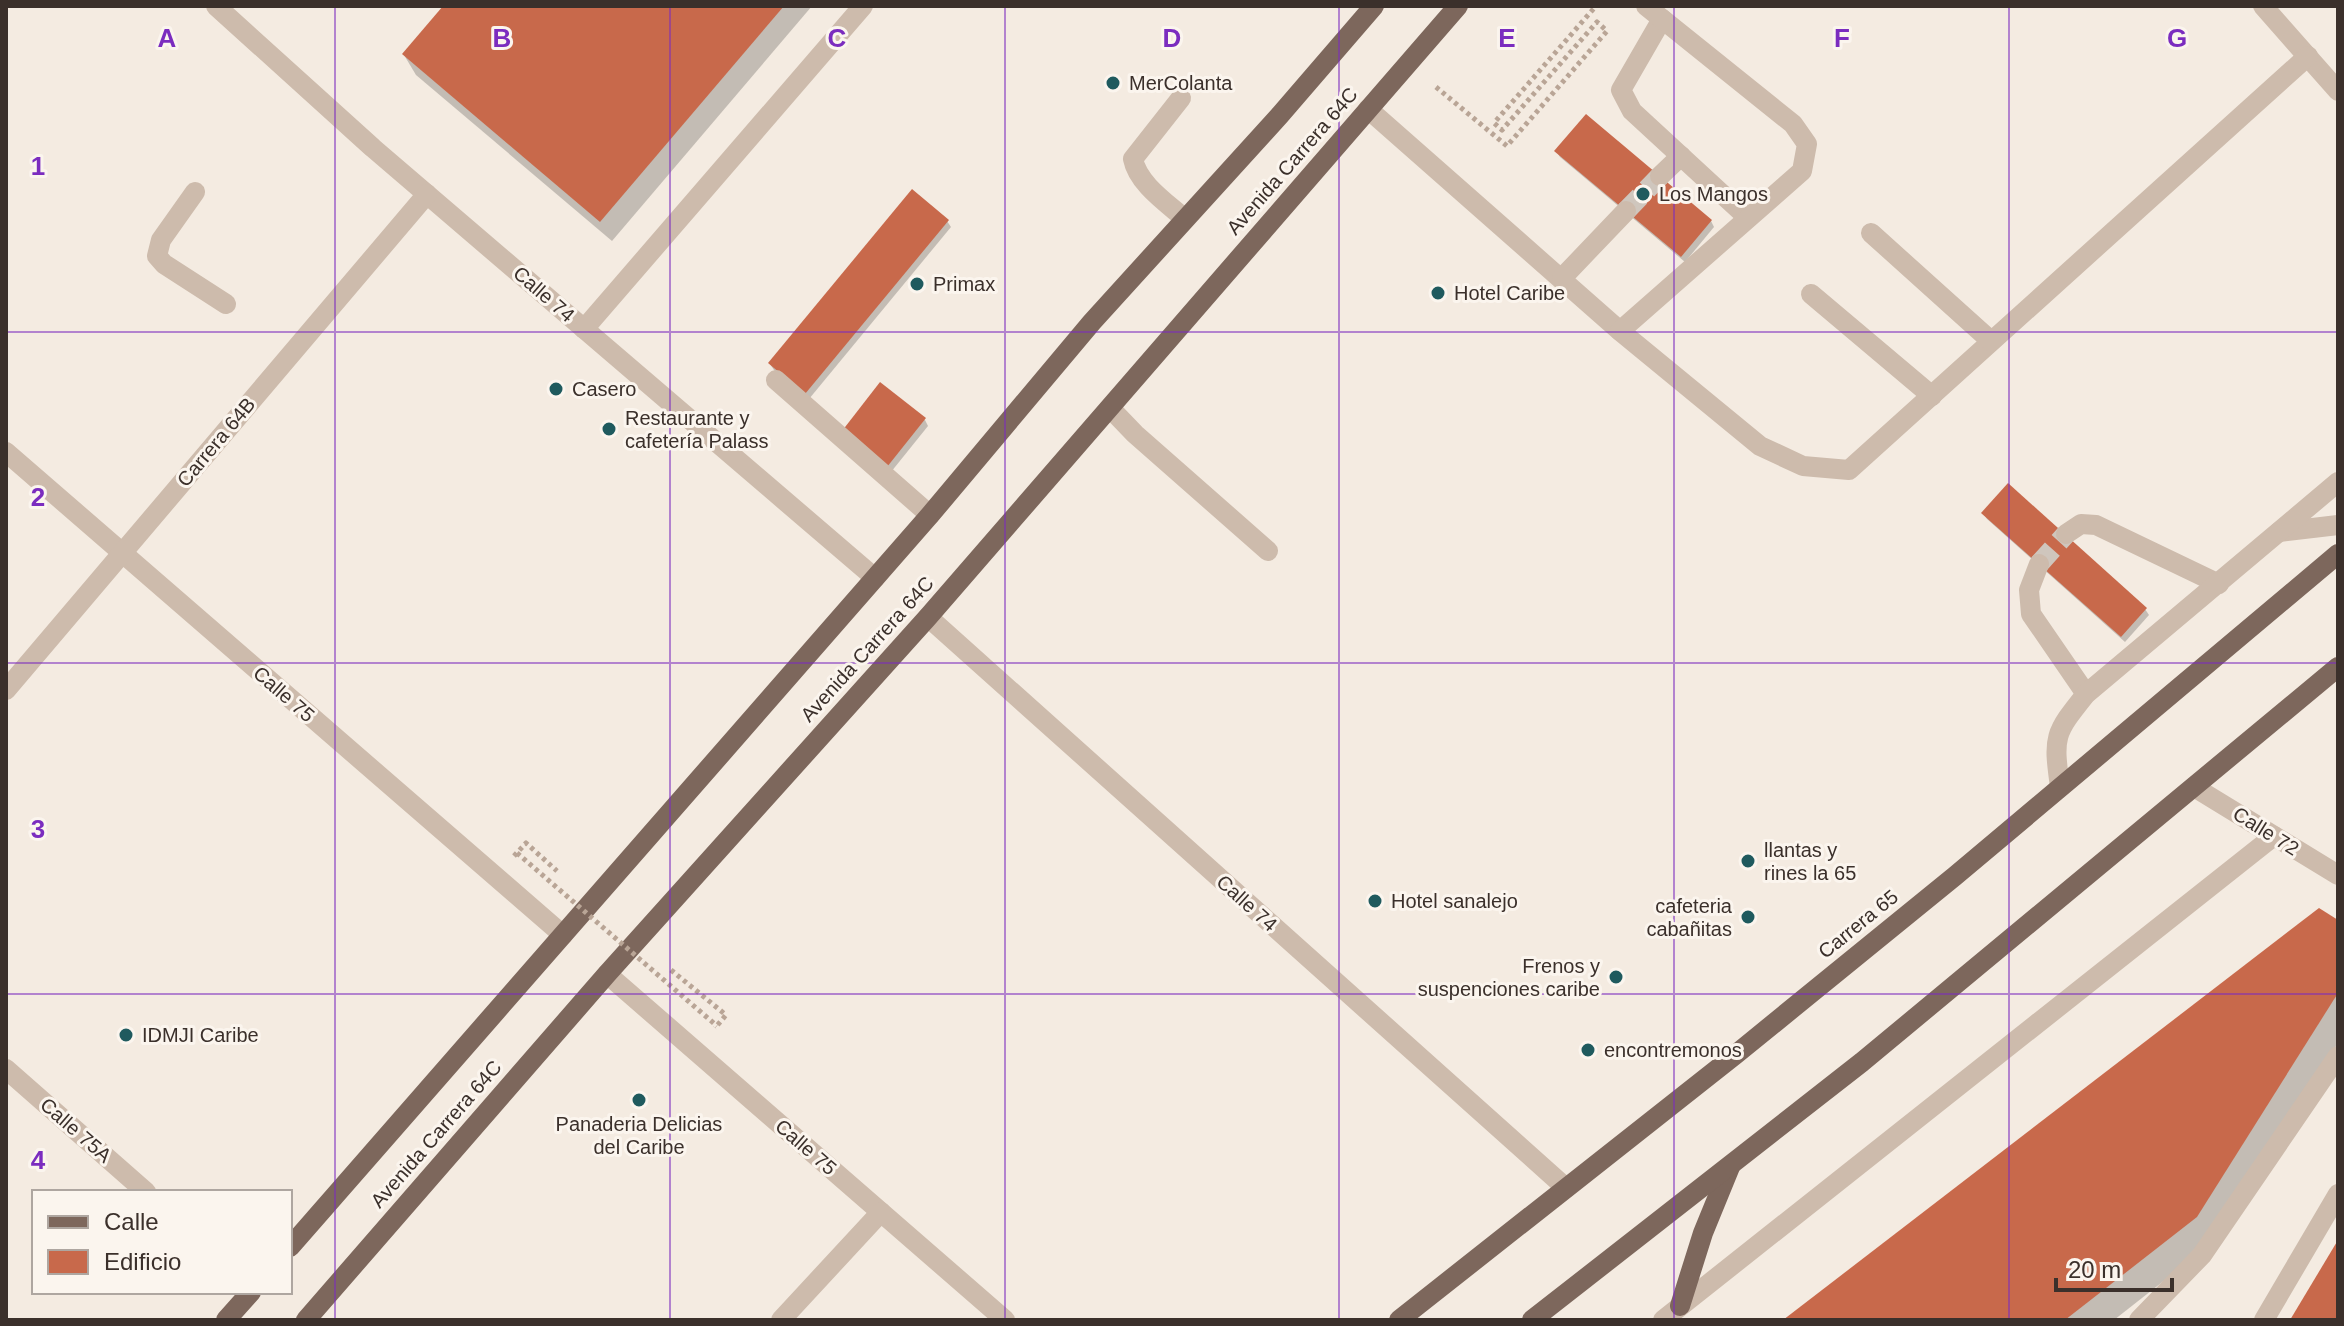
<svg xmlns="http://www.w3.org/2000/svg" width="2344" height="1326" viewBox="0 0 2344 1326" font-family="Arial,sans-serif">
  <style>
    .shadow { fill: #0003 }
    .building { fill: #c8694b }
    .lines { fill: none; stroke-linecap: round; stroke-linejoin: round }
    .minor-tunnel { stroke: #cfc6bd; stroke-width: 20; stroke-dasharray: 20 10; stroke-linecap: butt }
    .path { stroke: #b9a596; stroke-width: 5; stroke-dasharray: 4 4; stroke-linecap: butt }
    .minor { stroke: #cdbbac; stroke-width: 20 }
    .major { stroke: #7d675c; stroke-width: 20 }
    .path-bridge { stroke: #b9a596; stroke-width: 5; stroke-dasharray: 4 4; stroke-linecap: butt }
    .grid { fill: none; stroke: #7b2cbf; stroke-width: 2; stroke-opacity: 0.55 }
    .poi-dot { fill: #1f5a5e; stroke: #fbf5ee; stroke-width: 3 }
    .labels { text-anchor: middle; stroke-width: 6; stroke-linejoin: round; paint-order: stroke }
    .poi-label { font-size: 20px; fill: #3b302b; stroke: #fbf5ee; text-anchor: start }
    .street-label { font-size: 20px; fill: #3b302b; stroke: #fbf5ee }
    .grid-label { font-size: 26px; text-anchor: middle; font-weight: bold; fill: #7b2cbf; stroke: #fbf5ee; stroke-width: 6; stroke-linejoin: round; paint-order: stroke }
  </style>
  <rect width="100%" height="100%" fill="#f4ebe1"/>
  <g class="shadow">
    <path d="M446,6H812L612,241L416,75L404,55Z"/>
    <path d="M1556,151L1711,221L1714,227L1685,262L1560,157Z"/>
    <path d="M947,221L951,227L809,399L774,370L770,364Z"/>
    <path d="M925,420L928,426L891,472L844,431Z"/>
    <path d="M1983,513L2145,609L2149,615L2125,642L1987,519Z"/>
    <path d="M2338,923V1043L2212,1243L2114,1320H1786Z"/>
  </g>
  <g class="building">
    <path d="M443,6H784L600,222L402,54Z"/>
    <path d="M1586,114L1712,220L1681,257L1554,151Z"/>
    <path d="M912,189L949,220L805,394L768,363Z"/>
    <path d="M880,382L926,418L887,467L842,431Z"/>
    <path d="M2008,483L2147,608L2121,637L1981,513Z"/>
    <path d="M2319,908L2338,920V993L2197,1217L2065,1320H1783Z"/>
    <path d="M2338,1240V1320H2290Z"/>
  </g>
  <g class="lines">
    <g class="minor-tunnel">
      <path d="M1626,211L1660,176"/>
      <path d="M2039,564L2066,534"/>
    </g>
    <g class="path">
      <path d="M1436,87L1507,146L1607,31L1597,22L1502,130L1494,123L1596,6"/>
      <path d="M514,856L526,843L557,871"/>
      <path d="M671,970L726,1015L715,1028"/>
    </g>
    <g class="minor">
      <path d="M216,6L373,148L875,578"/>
      <path d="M2263,6L2338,91"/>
      <path d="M1662,19L1621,90L1632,111L1747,217"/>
      <path d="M1181,98L1133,159C1138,184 1167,203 1185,219"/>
      <path d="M1368,109L1620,331L1760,446L1803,466L1849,470L2308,56"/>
      <path d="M1660,176L1681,156"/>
      <path d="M195,192L161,240L157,256L164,264L226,304"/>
      <path d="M1871,233L1991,341"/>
      <path d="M1562,278L1626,211"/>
      <path d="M1811,294L1932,396"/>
      <path d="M584,329L863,6"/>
      <path d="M1620,331L1802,171L1807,144L1793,124L1646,6"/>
      <path d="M776,380L930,515"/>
      <path d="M1110,408L1135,434L1268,551"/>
      <path d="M6,452L563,935"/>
      <path d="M2279,532L2338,525"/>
      <path d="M2066,534L2081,524L2096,525L2219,584"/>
      <path d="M2039,564L2029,590L2031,614L2086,694"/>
      <path d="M928,617L1566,1188"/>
      <path d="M6,690L427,194"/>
      <path d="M2060,787C2053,736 2054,734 2086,694L2338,482"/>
      <path d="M2194,787L2338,875"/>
      <path d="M607,974L1005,1320"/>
      <path d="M6,1069L146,1192"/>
      <path d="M781,1320L881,1212"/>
      <path d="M1663,1320L2274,836"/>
      <path d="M2139,1320L2202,1255L2338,1056"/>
      <path d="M2264,1320L2338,1194"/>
    </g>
    <g class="major">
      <path d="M290,1247L930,515L1092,322L1280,115L1374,6"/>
      <path d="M1680,1306L1703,1233L1730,1167"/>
      <path d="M226,1320L251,1292"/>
      <path d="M306,1320L607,974L928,617L1458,6"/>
      <path d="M1399,1320L1735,1055L1955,876L2338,554"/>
      <path d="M1532,1320L1862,1062L2338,667"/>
    </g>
    <path class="path-bridge" d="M517,853L717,1026"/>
  </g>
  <path class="grid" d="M335,6V1320M670,6V1320M1005,6V1320M1339,6V1320M1674,6V1320M2009,6V1320M6,332H2338M6,663H2338M6,994H2338"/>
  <g class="poi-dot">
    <circle cx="1113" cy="83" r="8"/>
    <circle cx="1643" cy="194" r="8"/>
    <circle cx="917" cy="284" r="8"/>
    <circle cx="1438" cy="293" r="8"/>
    <circle cx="556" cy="389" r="8"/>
    <circle cx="609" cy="429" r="8"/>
    <circle cx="1748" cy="861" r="8"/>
    <circle cx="1375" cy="901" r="8"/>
    <circle cx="1748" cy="917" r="8"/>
    <circle cx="1616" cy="977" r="8"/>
    <circle cx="126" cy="1035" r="8"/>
    <circle cx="1588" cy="1050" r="8"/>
    <circle cx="639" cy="1100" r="8"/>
  </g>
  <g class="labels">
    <g class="poi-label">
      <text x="1129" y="90">MerColanta</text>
      <text x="1659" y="201">Los Mangos</text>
      <text x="933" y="291">Primax</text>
      <text x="1454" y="300">Hotel Caribe</text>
      <text x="572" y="396">Casero</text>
      <text x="625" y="425">Restaurante y<tspan x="625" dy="23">cafetería Palass</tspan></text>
      <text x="1764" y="857">llantas y<tspan x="1764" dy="23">rines la 65</tspan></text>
      <text x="1391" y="908">Hotel sanalejo</text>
      <text x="1732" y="913" text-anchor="end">cafeteria<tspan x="1732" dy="23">cabañitas</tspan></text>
      <text x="1600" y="973" text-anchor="end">Frenos y<tspan x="1600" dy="23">suspenciones caribe</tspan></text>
      <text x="142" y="1042">IDMJI Caribe</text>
      <text x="1604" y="1057">encontremonos</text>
      <text x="639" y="1131" text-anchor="middle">Panaderia Delicias<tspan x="639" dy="23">del Caribe</tspan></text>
    </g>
    <g class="street-label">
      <text transform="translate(1292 161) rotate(-49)" y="7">Avenida Carrera 64C</text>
      <text transform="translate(544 294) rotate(41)" y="7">Calle 74</text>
      <text transform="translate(216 442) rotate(-50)" y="7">Carrera 64B</text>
      <text transform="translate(867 649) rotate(-48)" y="7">Avenida Carrera 64C</text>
      <text transform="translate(284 694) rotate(41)" y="7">Calle 75</text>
      <text transform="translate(2266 831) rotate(32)" y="7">Calle 72</text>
      <text transform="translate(1247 903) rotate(42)" y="7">Calle 74</text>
      <text transform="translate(1858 924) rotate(-39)" y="7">Carrera 65</text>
      <text transform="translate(76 1130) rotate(41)" y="7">Calle 75A</text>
      <text transform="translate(436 1134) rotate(-49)" y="7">Avenida Carrera 64C</text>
      <text transform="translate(806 1147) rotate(41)" y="7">Calle 75</text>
    </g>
  </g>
  <g class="grid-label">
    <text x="167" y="47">A</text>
    <text x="502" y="47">B</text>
    <text x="837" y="47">C</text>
    <text x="1172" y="47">D</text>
    <text x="1507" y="47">E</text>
    <text x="1842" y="47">F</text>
    <text x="2177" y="47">G</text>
    <text x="38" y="175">1</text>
    <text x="38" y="506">2</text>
    <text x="38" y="838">3</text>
    <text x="38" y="1169">4</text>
  </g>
  <rect width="2344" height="1326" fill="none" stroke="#3b302b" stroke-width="16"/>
  <rect x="32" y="1190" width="260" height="104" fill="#fbf5ee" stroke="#aea6a0" stroke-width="2"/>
  <rect x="48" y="1216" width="40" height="12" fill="#7d675c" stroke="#aea6a0" stroke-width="2"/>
  <text x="104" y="1230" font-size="24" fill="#3b302b">Calle</text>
  <rect x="48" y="1250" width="40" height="24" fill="#c8694b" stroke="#aea6a0" stroke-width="2"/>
  <text x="104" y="1270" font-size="24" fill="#3b302b">Edificio</text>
  <path d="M2056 1278v12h116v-12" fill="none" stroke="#3b302b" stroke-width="4"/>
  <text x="2068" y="1278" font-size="24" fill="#3b302b" stroke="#fbf5ee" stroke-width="6" paint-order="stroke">20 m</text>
</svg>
